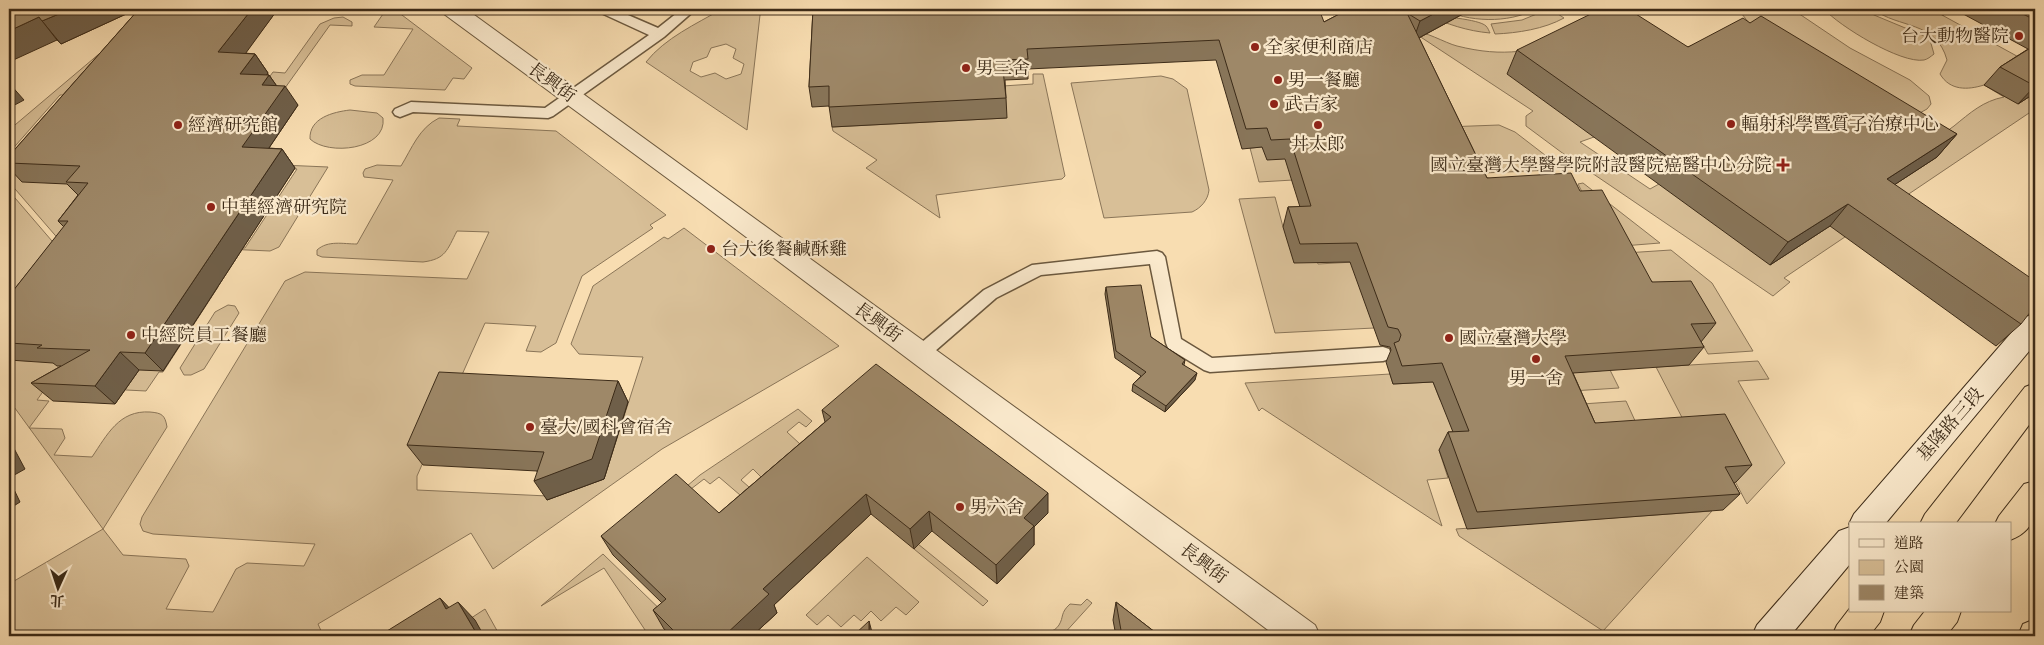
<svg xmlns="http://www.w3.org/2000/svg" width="2044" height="645" viewBox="0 0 2044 645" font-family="Vollkorn,'Noto Serif TC',serif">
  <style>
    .green { fill: #d8bf97; stroke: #8a7558; fill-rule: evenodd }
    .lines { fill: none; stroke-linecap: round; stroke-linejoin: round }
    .lane-casing { stroke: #6b583e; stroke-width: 3 }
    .street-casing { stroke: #6b583e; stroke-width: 2 }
    .secondary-casing { stroke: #3c2b18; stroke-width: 2 }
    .highway-casing { stroke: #3c2b18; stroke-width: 2 }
    .lane { fill: #fae9cc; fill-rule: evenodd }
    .street { fill: #fae9cc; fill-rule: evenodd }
    .secondary { fill: #fae9cc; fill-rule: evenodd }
    .highway { fill: #f8ddb1; fill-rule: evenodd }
    .wall { fill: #887559; stroke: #3c2b18 }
    .shaded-wall { fill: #6f5f49; stroke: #3c2b18 }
    .building { fill: #9e8868; stroke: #3c2b18 }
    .poi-dot { fill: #8f2418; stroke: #fae9cc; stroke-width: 2 }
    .labels { text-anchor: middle; stroke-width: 4.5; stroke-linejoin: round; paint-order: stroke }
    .poi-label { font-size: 18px; fill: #3c2b18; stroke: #fae9cc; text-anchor: start }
    .street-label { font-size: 18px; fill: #3c2b18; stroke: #fae9cc }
  </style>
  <rect width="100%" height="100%" fill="#f8ddb1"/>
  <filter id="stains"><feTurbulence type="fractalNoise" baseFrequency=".004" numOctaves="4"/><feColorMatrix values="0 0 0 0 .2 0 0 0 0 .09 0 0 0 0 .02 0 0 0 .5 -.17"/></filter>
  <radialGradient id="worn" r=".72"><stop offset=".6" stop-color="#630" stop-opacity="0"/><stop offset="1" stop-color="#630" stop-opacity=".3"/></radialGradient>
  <g class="green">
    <path d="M376,9H394L472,68L464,79L453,78L445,90L355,86L350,84V80L362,75H384L413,29L374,27L383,14Z"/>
    <path d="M722,9H769L760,15L747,130L646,62C665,38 696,24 722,9ZM726,44L736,49L733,58L744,64L741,74L726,79L715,73L701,77L690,71L693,62L707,57L711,48Z"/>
    <path d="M1441,9H1536C1507,24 1469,22 1441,9Z"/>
    <path d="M1738,9H1792L1850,48L1910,80L1929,96L1931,104L1927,109L1916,115L1749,23Z"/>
    <path d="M1824,9H1864L1874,15L1922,35L1930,40L1934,54C1930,57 1928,59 1924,60C1901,64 1839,26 1824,9Z"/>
    <path d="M1873,9H1931L2035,66V109L1784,278L1790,282L1773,296L1561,152L1526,126V116L1533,111L1413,32C1424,30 1445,43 1457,46C1505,58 1532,51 1578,38L1594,137L1580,142L1650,189L1659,184L1920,146C1932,140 1944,134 1954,126C1970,113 1983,101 2004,97L1984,85C1968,90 1950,91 1940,74L1947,60C1936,20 1899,29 1873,9Z"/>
    <path d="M151,10L71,95H60L9,153V130Z"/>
    <path d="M1544,11L1555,12L1564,18C1544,29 1518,33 1495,34L1491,24L1522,20Z"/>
    <path d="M1426,15C1438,16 1479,19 1486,26C1488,28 1489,31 1490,33C1467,31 1447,24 1426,15Z"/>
    <path d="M343,17L352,22V26L330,25L285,88L262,87L273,72L285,73L320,24L334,18Z"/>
    <path d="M1033,74H1043L1065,176L1062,179L936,195L940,218L866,168L877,160L833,131L832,127L1006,118L1003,86L1033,84Z"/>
    <path d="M1161,76L1173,79L1187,89L1209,190C1208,200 1201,208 1192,212L1104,218L1071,83Z"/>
    <path d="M350,110L377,113L383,118C387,150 328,156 310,139C309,118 333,112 350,110Z"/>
    <path d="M439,118L460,119L457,126L556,131L666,215L650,225L653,228L582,276L556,343L541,352L526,351L536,326L485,323L417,476V490L548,496L604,479L643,357L579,354L571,344L593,286L664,237L668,239L684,228L839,346L662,449L493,569L471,533L318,624L322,633L317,636H306L304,632L297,636H9V584L103,529L9,400V360L31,361L218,287L163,372H159L146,391L47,386L37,400L49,401L29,428L62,429L65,438L54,455L92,457C107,435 119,410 150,412C162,413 165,415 167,427L103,529L123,555L186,559L189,566L166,609L213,612L236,569L247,563L304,566L315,544L153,534L143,531L140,524L142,517L285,281L305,272L467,279L489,232L457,231C447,250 446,259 423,262L322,257L317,255V250C328,240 343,244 357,244L393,180L364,177L363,173L365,169L377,165L401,166C412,148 419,128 439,118Z"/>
    <path d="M1499,125L1515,132L1554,162L1552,170L1413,176L1445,127Z"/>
    <path d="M1262,147L1337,156L1345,177L1259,182L1250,148Z"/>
    <path d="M9,159L118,186L61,242L9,182Z"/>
    <path d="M235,163L328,167L279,247L270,251L111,244L113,241L245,248L297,169Z"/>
    <path d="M1583,183L1660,243L1610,247L1578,184Z"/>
    <path d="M9,191L58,248L9,331Z"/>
    <path d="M1275,197L1283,227L1311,245L1318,264L1426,258L1374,328L1275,333L1239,199Z"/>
    <path d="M1671,250L1712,283L1753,351L1708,354L1677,300L1660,301L1625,253Z"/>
    <path d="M228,305L235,306L239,313L204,369L191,375H184L180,368L215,312Z"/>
    <path d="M1758,361L1769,379L1738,381L1785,463L1747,504L1709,432L1690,433L1656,367Z"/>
    <path d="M1610,370L1619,388L1556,392L1534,375Z"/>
    <path d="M1390,374L1393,384L1433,382L1440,400L1473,428L1439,450L1448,478L1427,480L1442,526L1262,408L1259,411L1245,383Z"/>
    <path d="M1626,401L1642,436L1582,440L1567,405Z"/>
    <path d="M798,409L812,421L806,427L799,422L787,432L800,444L761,477L753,469L741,480L749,487L740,495L719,477L710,484L704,479L691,489L687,486L700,475Z"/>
    <path d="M1712,511L1603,631L1459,536L1456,529Z"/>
    <path d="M918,544L988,601L983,606L914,549Z"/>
    <path d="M603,554L672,621L664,629L672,636H649L604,568L541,606Z"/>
    <path d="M867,557L919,602L906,615L896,607L881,621L871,611L861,621L854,615L841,627L828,615L817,625L806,615Z"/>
    <path d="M1087,599L1092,603L1062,636H1037C1044,633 1054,633 1059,625C1064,617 1060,613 1070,604L1081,605Z"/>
    <path d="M485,609L500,636H484L462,624Z"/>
  </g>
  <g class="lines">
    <g class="lane-casing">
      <g id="lane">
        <path d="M598,9H614L658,28L682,9H696L664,37L553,116L548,118L413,112L400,117L395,115L393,112L395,109L411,102L545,108L649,35L599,12Z"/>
        <path d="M1157,251L1162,253L1165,257L1181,339L1212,358L1383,347L1389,349L1391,354L1389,359L1383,361L1210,372L1204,370L1168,348L1166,343L1150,264L1041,275L996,298L927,358L921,360L915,358L913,353L915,348L984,290L1032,265Z"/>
      </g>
    </g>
    <g class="street-casing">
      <path id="street" d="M441,9H466L1315,625L1320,636H1276L701,203L444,14Z"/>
    </g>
    <g class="secondary-casing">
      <g id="secondary">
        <path d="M2035,314V344L1885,524H1850V526L1849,524L1854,514L2025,317Z"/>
        <path d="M1850,527V564L1790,636H1752L1757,625L1839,531Z"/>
      </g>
    </g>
    <g class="highway-casing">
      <g id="highway">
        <path d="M2035,383V417L1955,524H1920L1925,514L2025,387Z"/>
        <path d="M2035,481C2035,507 2040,529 2010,540V524H1995L1999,516L2024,484Z"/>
        <path d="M1850,608V611H1884L1880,622L1869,636H1832L1837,625Z"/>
        <path d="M1925,611H1961L1957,622L1946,636H1909L1914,625Z"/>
        <path d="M2035,619V636H2018L2023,624Z"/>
      </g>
    </g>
    <use href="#lane" class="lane"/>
    <use href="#street" class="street"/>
    <use href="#secondary" class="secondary"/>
    <use href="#highway" class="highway"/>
  </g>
  <g class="wall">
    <path d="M9,9H137L61,44L57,40Z"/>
    <path d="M139,9H278L245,53L255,54L268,73L267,75H269L276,85L298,105L269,148L282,149L295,168L163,371L139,370L115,404L53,401L31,383L61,366H57L53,363L9,360V296L64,227L58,221L78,195L67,184L22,182L9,168V156Z"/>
    <path d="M813,9L1324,22L1349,9H1472L1419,38L1487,178L1580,191L1652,282L1716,323L1701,342L1704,347L1689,365L1573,373L1595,423L1752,465L1736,482L1734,483L1740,494L1723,510L1467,529L1439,450L1448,432H1453L1433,382L1393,384L1386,362L1391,350L1390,347L1380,345L1350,262L1294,263L1283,227L1288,207H1300L1285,159L1267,160L1262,147L1242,149L1216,60L1028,69V79L1005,80L1006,98L1007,118L832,127L829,106L812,107L809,87Z"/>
    <path d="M1931,9H2035V93L2018,104L1984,85L2000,67L2028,49L1954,9L1943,15Z"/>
    <path d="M1750,23L1957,134L1937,157L1894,185L2021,324L1996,346L1830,226L1770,265L1507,74L1517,50L1688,47Z"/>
    <path d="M1106,287L1151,337L1185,360L1184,365L1195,380L1165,412L1132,391L1133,384L1141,376L1115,358L1105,294Z"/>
    <path d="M618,381L628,402L604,479L547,500L537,471L423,465L407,445Z"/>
    <path d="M822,410L1048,513L1034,527V545L997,584L932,531L914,549L871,514L774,605L777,613L752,636H672L664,629L653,610L662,603L613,555L601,536L719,513L825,422Z"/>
    <path d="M1116,602L1160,636H1116L1113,620Z"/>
  </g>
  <g class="shaded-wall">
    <path d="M71,9H137L61,44L42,21Z"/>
    <path d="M252,9H278L232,72L218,52Z"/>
    <path d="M1443,9H1472L1413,41L1420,21Z"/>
    <path d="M1948,9H1954L1943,15Z"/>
    <path d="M39,17L57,40L9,62V31Z"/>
    <path d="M255,54L268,73L253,94L240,74Z"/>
    <path d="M269,75L281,92L285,86L298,105L256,167L242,147L262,85Z"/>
    <path d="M9,83L24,100L9,108Z"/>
    <path d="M2035,86V93L2018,104Z"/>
    <path d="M1957,134L1937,157L1868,202L1887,179Z"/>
    <path d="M282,149L295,168L163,371L145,353Z"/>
    <path d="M1848,204L1830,226L1770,265L1788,242Z"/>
    <path d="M120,352L139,370L115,404L95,386Z"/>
    <path d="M1197,373L1195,380L1165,412L1166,406Z"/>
    <path d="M618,381L628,402L604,479L547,500L534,481Z"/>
    <path d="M9,439L25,469L9,478Z"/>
    <path d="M9,479L20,502L9,509Z"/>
    <path d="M1048,493V513L1034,527V545L997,584L996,565L1024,518Z"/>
    <path d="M866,494L871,514L774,605L777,613L752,636H724L763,589Z"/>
    <path d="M929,511L932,531L914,549L910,529Z"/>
    <path d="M440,598L458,617L446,609Z"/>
    <path d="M458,602L475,620L484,636H478Z"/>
    <path d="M869,621L873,636H869Z"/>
  </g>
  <g class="building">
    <path d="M9,9H71L42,21L39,17L9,31Z"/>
    <path d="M139,9H252L218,52L255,54L240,74L269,75L262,85L285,86L242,147L282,149L145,353L120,352L95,386L31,383L90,350L37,348L42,345L9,343V296L68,221H58L88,183L66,182L80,166L9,163V156Z"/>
    <path d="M813,9H1319L1324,22L1349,9H1443L1420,21L1407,13L1487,178L1571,173L1580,191L1602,190L1652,282L1691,281L1716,323L1691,324L1704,347L1565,356L1595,423L1725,414L1752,465L1725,467L1740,494L1477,512L1448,432L1469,431L1442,363L1402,366L1394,343L1399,341L1401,335L1398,329L1388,327L1357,243L1300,244L1288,207L1311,206L1290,139L1271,140L1267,128L1246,129L1219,40L1027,49L1028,59L1002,60L1006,98L829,107V86L809,87Z"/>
    <path d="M1601,9H1628L1688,47L1743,18L1750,23L1761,16L1957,134L1887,179L2035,281V306L2021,324L1848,204L1788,242L1517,50Z"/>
    <path d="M2013,9H2035V20Z"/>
    <path d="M2032,47L2035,49V86L2000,67Z"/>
    <path d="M1141,285L1151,337L1185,360L1182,364L1197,373L1166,406L1133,384L1146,372L1116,351L1106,287Z"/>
    <path d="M876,364L1048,493L1024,518L1034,526L996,565L929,511L910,529L866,494L763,589L769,594L724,636H679L653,610L666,599L601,536L676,474L719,513L831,417L822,410Z"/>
    <path d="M439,372L618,381L592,459L534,481L544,452L407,445Z"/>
    <path d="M440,598L446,609L458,602L478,636H379Z"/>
    <path d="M1116,602L1160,636H1122Z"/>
    <path d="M869,621V636H853Z"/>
    <path d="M1197,632L1196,636H1188Z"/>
  </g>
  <g class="poi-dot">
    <circle cx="2019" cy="36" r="5"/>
    <circle cx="1255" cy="47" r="5"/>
    <circle cx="966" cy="68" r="5"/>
    <circle cx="1278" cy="80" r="5"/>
    <circle cx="1274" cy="104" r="5"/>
    <circle cx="1731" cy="124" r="5"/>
    <circle cx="178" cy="125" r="5"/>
    <circle cx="1318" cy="125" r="5"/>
    <path d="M1780.5 157.5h5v5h5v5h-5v5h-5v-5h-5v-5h5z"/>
    <circle cx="211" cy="207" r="5"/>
    <circle cx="711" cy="249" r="5"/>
    <circle cx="131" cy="335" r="5"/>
    <circle cx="1449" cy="338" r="5"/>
    <circle cx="1536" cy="359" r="5"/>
    <circle cx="530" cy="427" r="5"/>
    <circle cx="960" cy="507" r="5"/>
  </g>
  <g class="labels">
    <g class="poi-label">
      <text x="2009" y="42" text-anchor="end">台大動物醫院</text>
      <text x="1265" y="53">全家便利商店</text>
      <text x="976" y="74">男三舍</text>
      <text x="1288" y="86">男一餐廳</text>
      <text x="1284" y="110">武吉家</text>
      <text x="1741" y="130">輻射科學暨質子治療中心</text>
      <text x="188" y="131">經濟研究館</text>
      <text x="1318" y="150" text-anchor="middle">丼太郎</text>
      <text x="1772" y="171" text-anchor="end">國立臺灣大學醫學院附設醫院癌醫中心分院</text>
      <text x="221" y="213">中華經濟研究院</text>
      <text x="721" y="255">台大後餐鹹酥雞</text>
      <text x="141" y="341">中經院員工餐廳</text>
      <text x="1459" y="344">國立臺灣大學</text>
      <text x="1536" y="384" text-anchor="middle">男一舍</text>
      <text x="540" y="433">臺大/國科會宿舍</text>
      <text x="970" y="513">男六舍</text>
    </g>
    <g class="street-label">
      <text transform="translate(552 82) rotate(36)" y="6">長興街</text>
      <text transform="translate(878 322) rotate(36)" y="6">長興街</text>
      <text transform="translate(1950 424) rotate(-49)" y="6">基隆路三段</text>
      <text transform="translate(1204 563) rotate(37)" y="6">長興街</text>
    </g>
  </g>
  <rect width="2044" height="645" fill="none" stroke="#f8ddb1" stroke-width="30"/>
  <rect x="10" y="10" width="2024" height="625" fill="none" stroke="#3c2b18" stroke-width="2.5"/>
  <rect x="15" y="15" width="2014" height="615" fill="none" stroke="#3c2b18"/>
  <rect x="1849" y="522" width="162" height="90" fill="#fae9cc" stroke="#ae9d84"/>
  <rect x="1859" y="539" width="25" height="8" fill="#fae9cc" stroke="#ae9d84"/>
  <text x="1894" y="548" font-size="15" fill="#3c2b18">道路</text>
  <rect x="1859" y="560" width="25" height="15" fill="#d8bf97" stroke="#ae9d84"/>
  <text x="1894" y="572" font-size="15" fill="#3c2b18">公園</text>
  <rect x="1859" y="585" width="25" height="15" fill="#9e8868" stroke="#ae9d84"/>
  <text x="1894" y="598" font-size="15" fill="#3c2b18">建築</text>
  <g transform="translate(58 588) rotate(183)" stroke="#fae9cc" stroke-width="4" paint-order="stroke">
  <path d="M0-4L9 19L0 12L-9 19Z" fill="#3c2b18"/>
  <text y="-8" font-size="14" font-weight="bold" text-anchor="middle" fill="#3c2b18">北</text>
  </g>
  <rect width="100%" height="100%" filter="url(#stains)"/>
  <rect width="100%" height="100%" fill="url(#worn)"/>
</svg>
